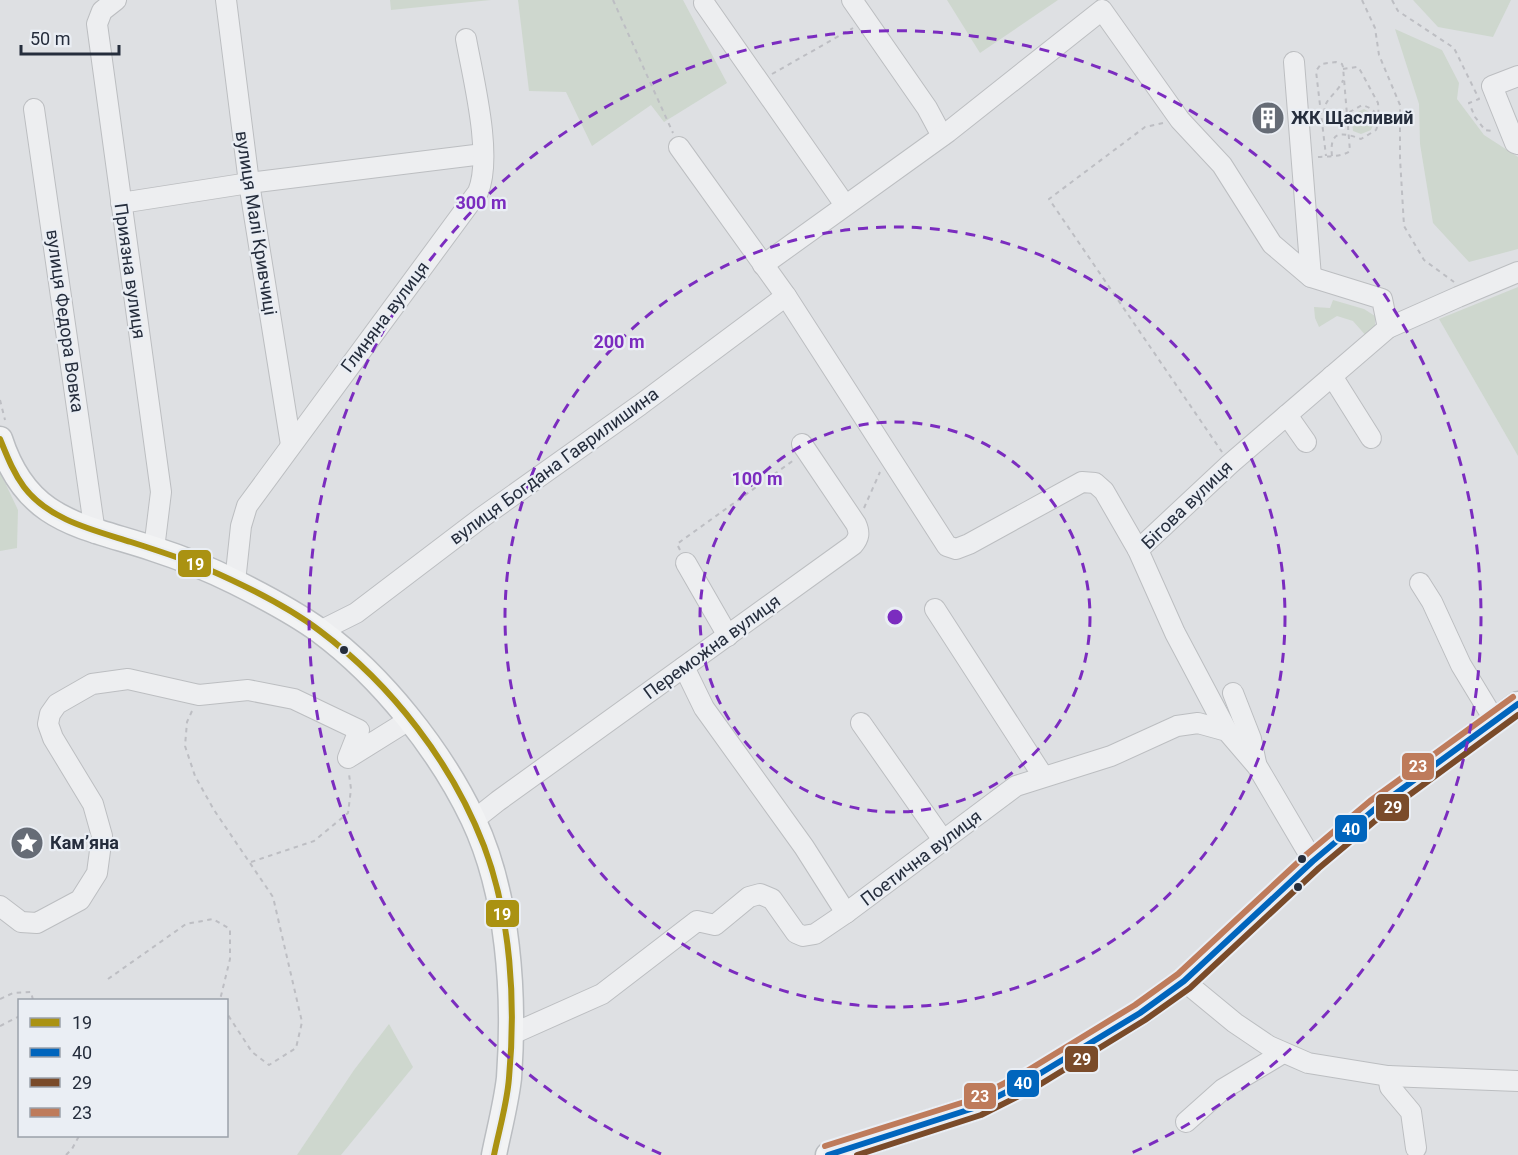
<svg xmlns="http://www.w3.org/2000/svg" width="1518" height="1155" viewBox="0 0 1518 1155" font-family="Roboto,sans-serif">
  <style>
    .green { fill: #ced7ce }
    .lines { fill: none; stroke-linecap: round; stroke-linejoin: round }
    .minor-casing { stroke: #bcbec1; stroke-width: 22 }
    .major-casing { stroke: #babdc1; stroke-width: 27 }
    .path { stroke: #bdbec3; stroke-width: 2; stroke-dasharray: 4.5 4.5; stroke-linecap: butt }
    .minor { stroke: #edeef0; stroke-width: 20 }
    .major { stroke: #f2f3f4; stroke-width: 24 }
    .bus-1-casing { stroke: #eaeef4; stroke-width: 10 }
    .bus-2-casing { stroke: #eaeef4; stroke-width: 10 }
    .bus-3-casing { stroke: #eaeef4; stroke-width: 10 }
    .bus-4-casing { stroke: #eaeef4; stroke-width: 10 }
    .bus-1 { stroke: #aa9212; stroke-width: 6 }
    .bus-2 { stroke: #0065bd; stroke-width: 6 }
    .bus-3 { stroke: #7a4b2a; stroke-width: 6 }
    .bus-4 { stroke: #be7b5b; stroke-width: 6 }
    .ring { fill: none; stroke: #7b2cbf; stroke-width: 3; stroke-dasharray: 10 8 }
    .bus-dot { fill: #252d3c; stroke: #eaeef4; stroke-width: 2 }
    .labels { text-anchor: middle; stroke-width: 4.5; stroke-linejoin: round; paint-order: stroke }
    .poi-label { font-size: 18px; font-weight: bold; fill: #252d3c; stroke: #eaeef4; text-anchor: start }
    .street-label { font-size: 18px; fill: #252d3c; stroke: #eaeef4 }
    .centre { fill: #7b2cbf; stroke: #eaeef4; stroke-width: 3 }
    .ring-label { font-size: 18px; text-anchor: middle; font-weight: bold; fill: #7b2cbf; stroke: #eaeef4; stroke-width: 4.5; stroke-linejoin: round; paint-order: stroke }
    .line-badge { stroke: #eaeef4; stroke-width: 2 }
    .badge-label { font-size: 16px; text-anchor: middle; font-weight: bold; fill: #fff }
  </style>
  <rect width="100%" height="100%" fill="#dee0e3"/>
  <g class="green">
    <path d="M390,0H491L391,10Z"/>
    <path d="M518,0H683L727,83L664,122L651,105L592,146L566,92L529,91Z"/>
    <path d="M947,0H1058L980,53Z"/>
    <path d="M1413,0H1511L1493,37L1438,27Z"/>
    <path d="M1395,29L1442,50L1459,83L1457,99L1484,135L1518,157V249L1469,262L1433,223L1420,144L1419,104Z"/>
    <path d="M1364,109L1371,113L1374,122L1371,130L1361,134L1353,131L1351,115Z"/>
    <path d="M1518,287V456L1439,319Z"/>
    <path d="M1333,300L1364,309L1375,316V328L1368,338L1353,321L1337,316L1319,327L1315,318L1314,307L1330,308Z"/>
    <path d="M0,472L18,510L17,548L0,551Z"/>
    <path d="M389,1024L413,1067L341,1155H297L354,1070Z"/>
  </g>
  <g class="lines">
    <g class="minor-casing">
      <g id="minor">
        <path d="M116,0L102,11L97,24L161,492L154,549"/>
        <path d="M226,0L249,183L291,445"/>
        <path d="M852,0L927,108L942,136"/>
        <path d="M704,3L845,205"/>
        <path d="M1294,62L1311,277"/>
        <path d="M1518,76L1492,86L1515,143L1518,144"/>
        <path d="M34,109L95,533"/>
        <path d="M679,147L786,296L947,546L956,549L969,544L1082,482L1095,483L1104,491L1138,550L1175,633L1227,731"/>
        <path d="M121,203L249,183L483,154"/>
        <path d="M763,265L948,132L1102,10L1180,120L1222,165L1272,244L1311,277L1382,299L1388,328"/>
        <path d="M1332,376L1371,438"/>
        <path d="M1287,415L1306,442"/>
        <path d="M1138,550L1230,464L1388,328L1458,297L1518,272"/>
        <path d="M686,563L728,636"/>
        <path d="M235,582L241,526L247,506L478,192C493,156 473,78 466,39"/>
        <path d="M1420,583L1432,602L1461,665L1495,721"/>
        <path d="M935,609L1043,776"/>
        <path d="M320,631L356,613L481,518L640,405L786,296"/>
        <path d="M684,667L704,708L804,847L846,913"/>
        <path d="M1233,693L1251,739L1256,763"/>
        <path d="M861,723L943,840"/>
        <path d="M474,820L498,801L853,545C859,538 860,533 856,524L802,444"/>
        <path d="M0,906L21,922L37,923L80,900L97,873L102,836L93,804L53,738L48,724L50,714L57,704L92,684L128,679L199,695L248,690L294,699L359,730L348,758L409,720"/>
        <path d="M1184,981L1235,1023L1269,1046L1308,1063L1388,1076L1518,1081"/>
        <path d="M510,1035L602,994L697,921L715,925L749,897L760,894L772,899L796,933L803,936L815,934L846,913L1016,786L1111,756L1177,726L1198,723L1227,731L1257,766L1313,861"/>
        <path d="M1388,1076L1390,1087L1411,1112L1416,1148"/>
        <path d="M1186,1122L1223,1089L1283,1053"/>
      </g>
    </g>
    <g class="major-casing">
      <g id="major">
        <path d="M0,439C27,523 82,525 154,549C182,558 209,569 235,582C265,597 294,612 320,631C382,677 440,750 473,819C509,895 515,995 509,1078C506,1104 499,1130 494,1155"/>
        <path d="M828,1155L977,1107L1026,1082L1140,1013L1184,981L1313,861L1376,808L1518,704"/>
      </g>
    </g>
    <g class="path">
      <path d="M613,0L673,133"/>
      <path d="M1362,0L1375,28L1379,55L1400,105V158L1404,226L1424,260L1454,282"/>
      <path d="M1392,0L1398,11L1454,48L1479,99L1469,103L1475,117L1485,130L1492,131"/>
      <path d="M1343,69L1357,67L1359,68L1378,103L1379,119"/>
      <path d="M772,74L853,28"/>
      <path d="M1163,123L1145,127L1049,199L1222,452"/>
      <path d="M1332,156C1329,130 1342,132 1361,139L1376,130C1381,117 1376,109 1362,105L1334,121L1328,120C1316,102 1338,95 1343,80"/>
      <path d="M1318,157C1328,156 1342,157 1350,151L1343,67L1342,64L1336,62L1321,64L1316,71L1326,156"/>
      <path d="M0,400L5,420"/>
      <path d="M864,508L880,472"/>
      <path d="M680,550L677,544L794,460"/>
      <path d="M192,711L187,722L185,746L195,776L214,810L273,897L302,1022L296,1048L269,1065L252,1052L226,1012"/>
      <path d="M251,862L314,841L348,813L351,789L349,774"/>
      <path d="M108,979L186,924L213,919L230,929V959L220,1000"/>
      <path d="M0,999L13,993L31,992L33,1000"/>
      <path d="M0,1026L20,1016"/>
      <path d="M66,1155L72,1149L79,1136"/>
    </g>
    <use href="#minor" class="minor"/>
    <use href="#major" class="major"/>
    <g class="bus-1-casing">
      <path id="bus-1" d="M0,439C7,456 13,472 24,487C49,520 93,530 131,542C156,550 181,558 205,568C244,585 286,605 320,631C392,685 452,763 484,846C511,918 516,1003 509,1078C507,1104 499,1130 494,1155"/>
    </g>
    <g class="bus-2-casing">
      <path id="bus-2" d="M828,1155L977,1107L1026,1082L1140,1013L1184,981L1313,861L1376,808L1518,704"/>
    </g>
    <g class="bus-3-casing">
      <path id="bus-3" d="M857,1155L981,1115L1031,1090L1145,1020L1190,988L1319,868L1382,815L1518,715"/>
    </g>
    <g class="bus-4-casing">
      <path id="bus-4" d="M825,1146L974,1099L1022,1074L1135,1005L1178,974L1307,854L1370,801L1513,697"/>
    </g>
    <use href="#bus-1" class="bus-1"/>
    <use href="#bus-2" class="bus-2"/>
    <use href="#bus-3" class="bus-3"/>
    <use href="#bus-4" class="bus-4"/>
  </g>
  <g class="ring">
    <circle cx="895" cy="617" r="195"/>
    <circle cx="895" cy="617" r="390"/>
    <path d="M661 1154A586 586 0 1 1 1129 1154"/>
  </g>
  <defs>
    <g id="building-disc" transform="scale(1.725)"><circle r="9.5" fill="#666c76" stroke="#eaeef4"/><path d="M-4-6H4V6H1V3H-1V6H-4ZM-2.5-4.3h1.7v1.8h-1.7ZM.8-4.3h1.7v1.8H.8ZM-2.5-1h1.7V.8h-1.7ZM.8-1h1.7V.8H.8Z" fill="#fff"/></g>
    <g id="sight-disc" transform="scale(1.725)"><circle r="9.5" fill="#666c76" stroke="#eaeef4"/><path d="M0-6L1.8-2.2L6-1.7L2.9 1.2L3.7 5.4L0 3.3L-3.7 5.4L-2.9 1.2L-6-1.7L-1.8-2.2Z" fill="#fff"/></g>
  </defs>
  <g fill-rule="evenodd">
    <use href="#building-disc" x="1268" y="118"/>
    <use href="#sight-disc" x="27" y="843"/>
  </g>
  <g class="bus-dot">
    <circle cx="344" cy="650" r="5"/>
    <circle cx="1302" cy="859" r="5"/>
    <circle cx="1298" cy="887" r="5"/>
  </g>
  <g class="labels">
    <g class="poi-label">
      <text x="1291" y="124">ЖК Щасливий</text>
      <text x="50" y="849">Кам’яна</text>
    </g>
    <g class="street-label">
      <text transform="translate(256 223) rotate(81)" y="6">вулиця Малі Кривчиці</text>
      <text transform="translate(130 271) rotate(82)" y="6">Приязна вулиця</text>
      <text transform="translate(385 317) rotate(-53)" y="6">Глиняна вулиця</text>
      <text transform="translate(65 321) rotate(82)" y="6">вулиця Федора Вовка</text>
      <text transform="translate(554 466) rotate(-36)" y="6">вулиця Богдана Гаврилишина</text>
      <text transform="translate(1187 505) rotate(-44)" y="6">Бігова вулиця</text>
      <text transform="translate(712 647) rotate(-36)" y="6">Переможна вулиця</text>
      <text transform="translate(921 858) rotate(-37)" y="6">Поетична вулиця</text>
    </g>
  </g>
  <circle cx="895" cy="617" r="9" class="centre"/>
  <g class="ring-label">
    <text x="481" y="209">300 m</text>
    <text x="619" y="348">200 m</text>
    <text x="757" y="485">100 m</text>
  </g>
  <g class="line-badge">
    <rect x="177" y="549" width="35" height="29" rx="6" fill="#aa9212"/>
    <rect x="1401" y="752" width="34" height="29" rx="6" fill="#be7b5b"/>
    <rect x="1375" y="793" width="35" height="29" rx="6" fill="#7a4b2a"/>
    <rect x="1334" y="814" width="34" height="29" rx="6" fill="#0065bd"/>
    <rect x="485" y="899" width="35" height="29" rx="6" fill="#aa9212"/>
    <rect x="1064" y="1045" width="35" height="28" rx="6" fill="#7a4b2a"/>
    <rect x="1006" y="1069" width="34" height="29" rx="6" fill="#0065bd"/>
    <rect x="963" y="1082" width="34" height="28" rx="6" fill="#be7b5b"/>
  </g>
  <g class="badge-label">
    <text x="195" y="570">19</text>
    <text x="1418" y="772">23</text>
    <text x="1393" y="813">29</text>
    <text x="1351" y="835">40</text>
    <text x="502" y="920">19</text>
    <text x="1082" y="1065">29</text>
    <text x="1023" y="1089">40</text>
    <text x="980" y="1102">23</text>
  </g>
  <rect x="18" y="999" width="210" height="138" fill="#eaeef4" stroke="#9ba1aa" stroke-width="1.5"/>
  <rect x="30" y="1018" width="30" height="9" fill="#aa9212" stroke="#9ba1aa" stroke-width="1.5"/>
  <text x="72" y="1029" font-size="18" fill="#252d3c">19</text>
  <rect x="30" y="1048" width="30" height="9" fill="#0065bd" stroke="#9ba1aa" stroke-width="1.5"/>
  <text x="72" y="1059" font-size="18" fill="#252d3c">40</text>
  <rect x="30" y="1078" width="30" height="9" fill="#7a4b2a" stroke="#9ba1aa" stroke-width="1.5"/>
  <text x="72" y="1089" font-size="18" fill="#252d3c">29</text>
  <rect x="30" y="1108" width="30" height="9" fill="#be7b5b" stroke="#9ba1aa" stroke-width="1.5"/>
  <text x="72" y="1119" font-size="18" fill="#252d3c">23</text>
  <path d="M21 45v9h98v-9" fill="none" stroke="#252d3c" stroke-width="3"/>
  <text x="30" y="45" font-size="18" fill="#252d3c" stroke="#eaeef4" stroke-width="4.5" paint-order="stroke">50 m</text>
</svg>
